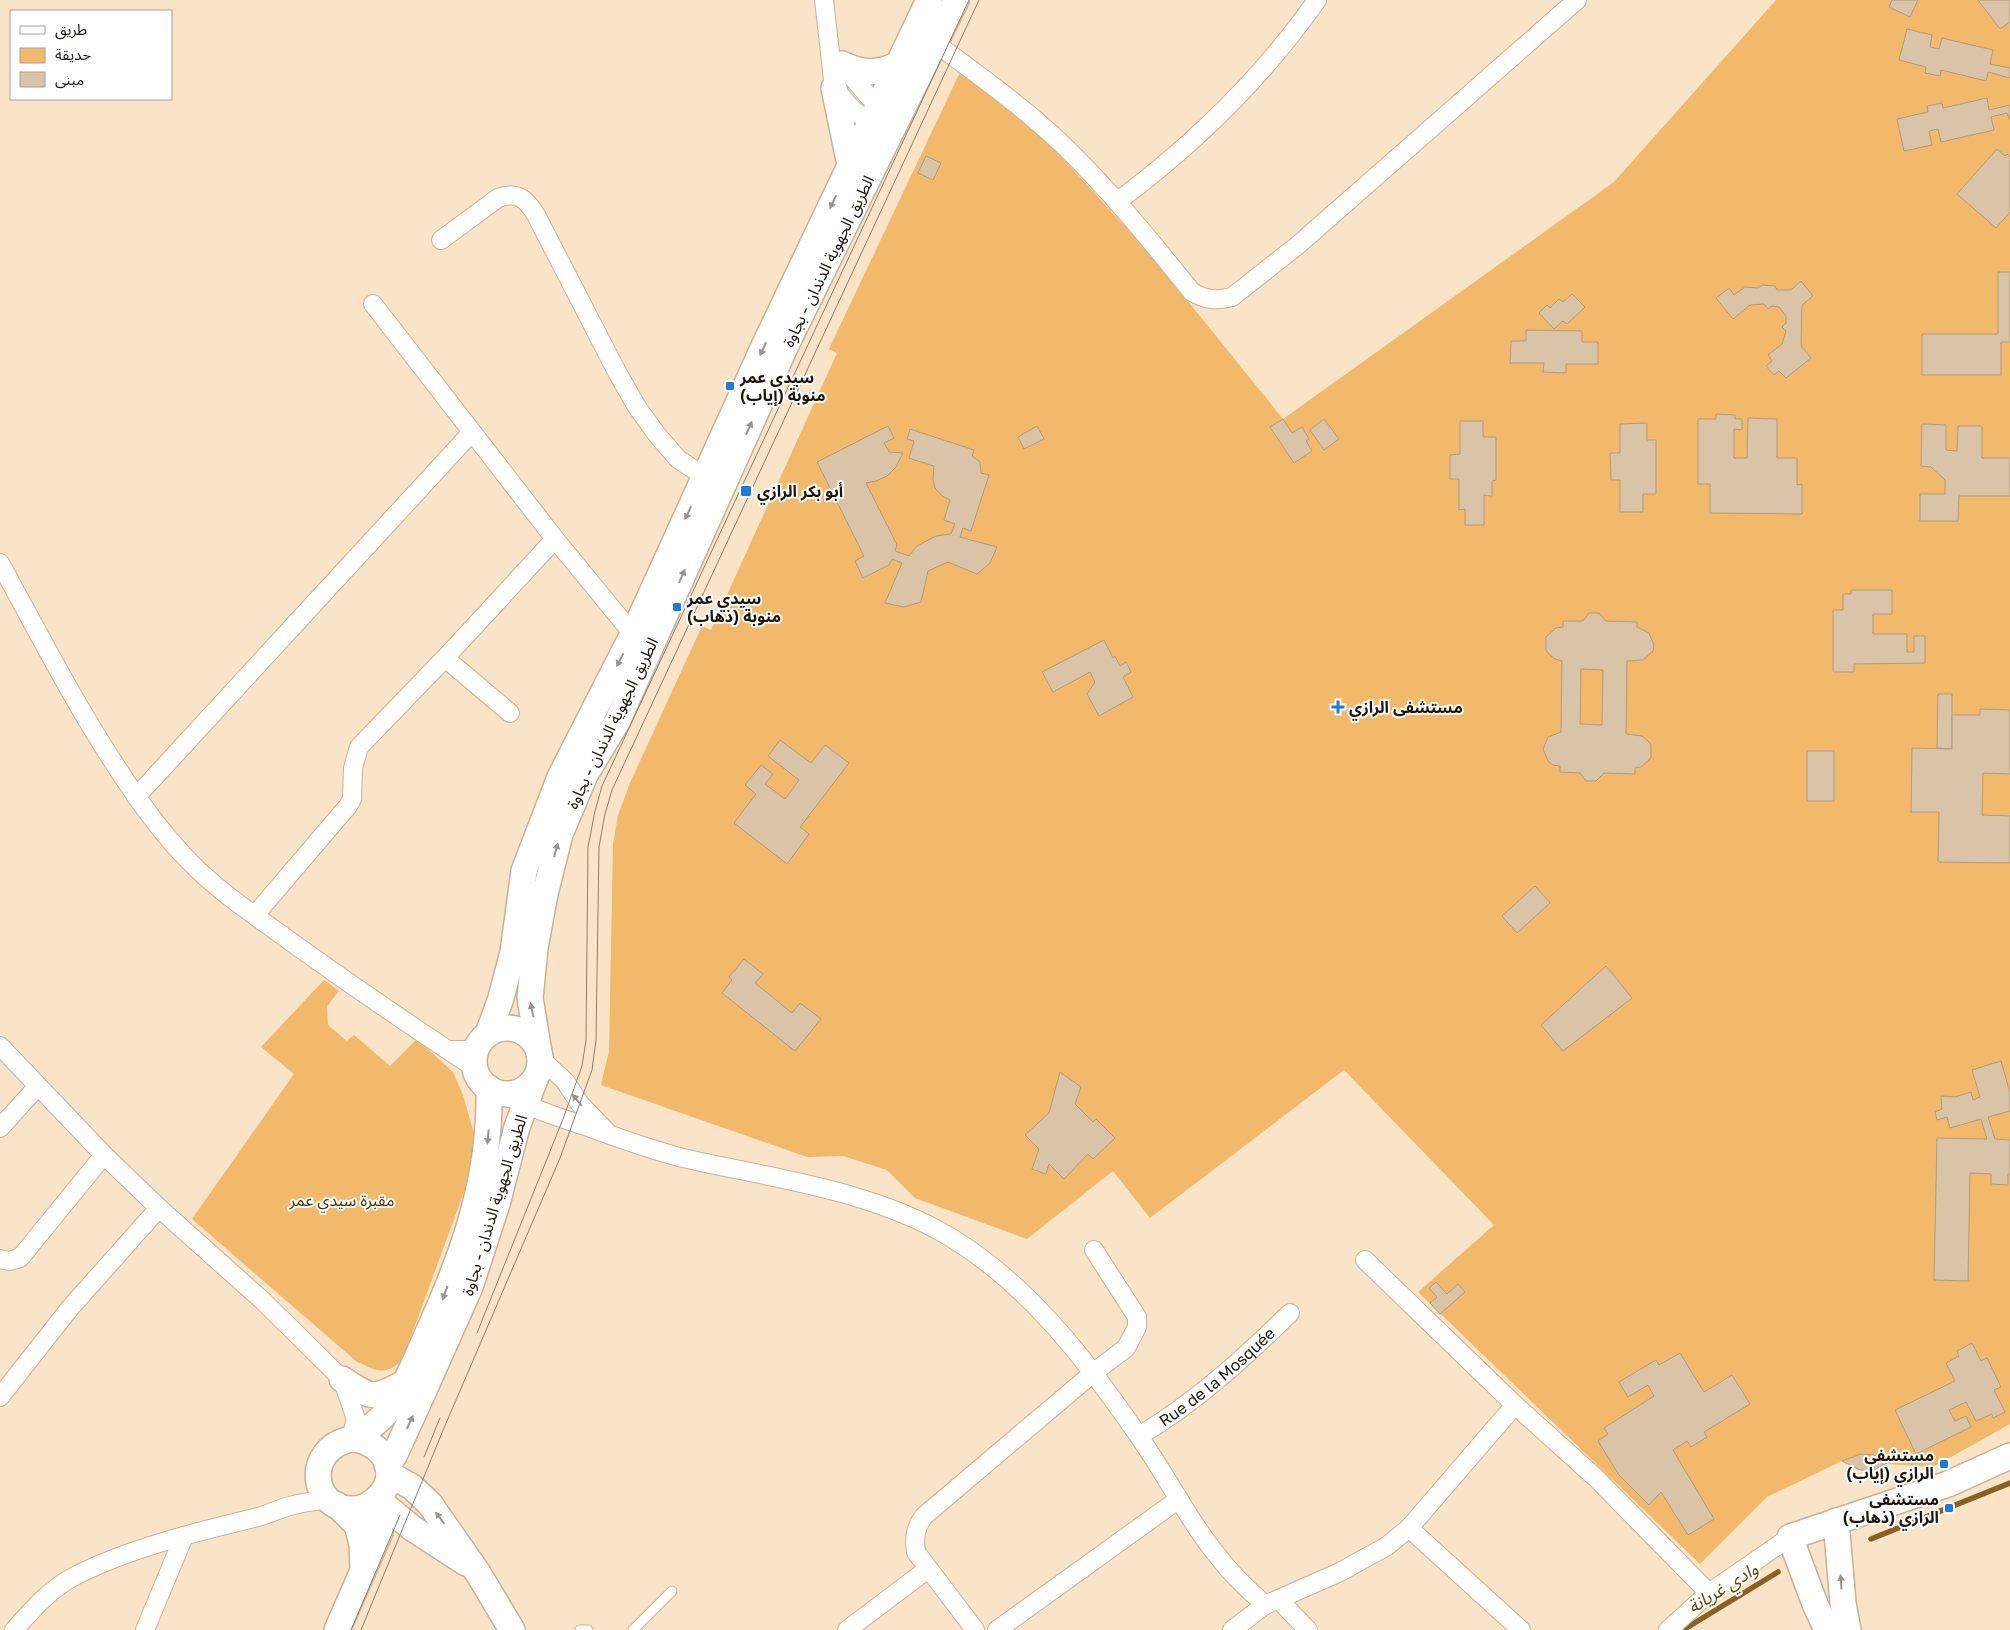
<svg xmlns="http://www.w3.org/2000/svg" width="2010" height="1630" viewBox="0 0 2010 1630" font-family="'Golos Text','Noto Sans Arabic',sans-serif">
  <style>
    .green { fill: #f2b96a }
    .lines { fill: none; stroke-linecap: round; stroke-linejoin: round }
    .stream { stroke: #8b611f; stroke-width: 5.5 }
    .building { fill: #d9c4a8; stroke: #af9a80; fill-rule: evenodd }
    .lane-casing { stroke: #c7b297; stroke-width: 11 }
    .street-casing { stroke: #c7b297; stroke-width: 20 }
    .secondary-casing { stroke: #c7b297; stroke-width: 28 }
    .lane { stroke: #fff; stroke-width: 9 }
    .street { stroke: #fff; stroke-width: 18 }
    .secondary { stroke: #fff; stroke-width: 25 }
    .tram { stroke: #8d7f6c; stroke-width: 1 }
    .oneway { fill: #989591 }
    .poi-dot { fill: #157de5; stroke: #fff; stroke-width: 2 }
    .labels { text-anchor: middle; stroke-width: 4; stroke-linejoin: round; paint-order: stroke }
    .street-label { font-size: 16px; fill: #1b140a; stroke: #fff }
    .poi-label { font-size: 16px; font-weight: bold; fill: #1b140a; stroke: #fff; text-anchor: start }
    .park-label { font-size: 16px; fill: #48300b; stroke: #fff }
    .water-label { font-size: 18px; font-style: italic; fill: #6e4700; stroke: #fff }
  </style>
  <rect width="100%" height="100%" fill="#f9e4c8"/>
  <g class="green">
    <path d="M1776,0H2010V1424L1933,1467L1842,1461L1767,1497L1700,1564L1418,1292L1494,1225L1344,1070L1150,1218L1113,1171L1027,1239L915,1198L887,1170L843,1156L807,1157L601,1085L609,1051L613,844L618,815L630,783L702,626L711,630L837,353L829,349L962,68L1050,144L1149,253L1283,419L1614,182Z"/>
    <path d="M324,980L339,991L327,1006L328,1025L347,1041L354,1035L390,1066L417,1039L453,1072L463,1095L475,1137V1162L402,1361C384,1376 376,1371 356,1361L192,1219L294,1074L261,1047Z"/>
  </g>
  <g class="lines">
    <g class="stream">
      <path d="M1871,1539L2010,1483"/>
      <path d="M1683,1630L1778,1572"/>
    </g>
  </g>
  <g class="building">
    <path d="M1892,0H1918L1910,17L1889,7Z"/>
    <path d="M1978,0H2010V22L2000,29Z"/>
    <path d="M1907,29L1932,35L1930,47L1939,49L1942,38L1993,50L1990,64L2010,68V78L1988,72L1986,81L1941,70L1940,76L1925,73L1926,67L1899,60Z"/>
    <path d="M1987,98L1989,110L2010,105V120L2007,113L1991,117L1994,130L1941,142L1938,129L1929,131L1932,145L1904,151L1897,119L1928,112L1927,106L1942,103L1943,108Z"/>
    <path d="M1997,149L2005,156L2007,154L2010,157V212L1996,228L1957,194Z"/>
    <path d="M926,156L941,163L933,180L918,173Z"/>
    <path d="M1998,272H2010V342H2001V375H1922V334H1998Z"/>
    <path d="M1801,281L1813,296L1802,305L1801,346L1811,358L1786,378L1779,371L1774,375L1766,366L1772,361L1768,355L1782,344L1786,331L1782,327L1786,323V316L1779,307L1772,306L1768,309L1764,304L1750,305L1733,319L1716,298L1729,288L1734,295L1745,287L1758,288L1762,285L1775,286L1777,290H1791Z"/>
    <path d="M1572,294L1585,307L1567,324L1563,321L1554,329L1539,313L1547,305L1550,308L1559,299L1563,302Z"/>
    <path d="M1526,330L1582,331V342H1598V364H1566V373L1543,372L1544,363H1510L1511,341H1526Z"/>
    <path d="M1716,414L1735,415V419H1742V430L1734,429V458H1747L1748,418L1777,419V458H1797V485L1802,484V514L1710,513V484H1698V419H1716Z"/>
    <path d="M1283,419L1292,433L1302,427L1309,439L1306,441L1312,451L1294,463L1270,427Z"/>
    <path d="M1324,419L1339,439L1324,450L1310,430Z"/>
    <path d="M1460,421H1483V437H1496V480L1492,481V496L1484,495V525H1465V509L1459,510V479H1450V455L1460,454Z"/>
    <path d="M1647,423V440H1656V494H1643V512H1620V480H1611L1610,453H1620V424Z"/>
    <path d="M1922,424L1946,425V450L1957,451L1958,426H1982V458H2010V496H1959L1958,521H1920V494H1945V480L1931,467L1921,466Z"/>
    <path d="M888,426L894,438L884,443L889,452L903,453L896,467L887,476L876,481L866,483L897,545L895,551L909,556L917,546L936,536L951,534L955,524L944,520L950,500L942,496L935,488L933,479L934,466L909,458L914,441L907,439L910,429L974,450L972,456L980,462L981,473L989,475L971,531L963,528L960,537L997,547L990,563L977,574L948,562L928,571L921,602L904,607L885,603L902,563L892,559L889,565L863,578L855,561L864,556L817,462Z"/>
    <path d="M1037,426L1044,439L1024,449L1018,437Z"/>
    <path d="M1851,590H1892V614H1873V634H1907V652H1914V636H1925V663L1854,664V672H1833V610H1843V594H1851Z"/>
    <path d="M1589,613H1599L1606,621L1637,622V627L1649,633L1654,645L1653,651L1643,660L1627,661L1626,734L1642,736L1647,740L1651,745V758L1641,767L1635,768V774L1604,773L1596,781H1586L1580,773L1560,772V766L1553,765L1548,761L1543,749L1548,737L1561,732L1562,661L1555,659L1550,655L1546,650V637L1556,628L1563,627V621H1583ZM1581,669L1603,670L1602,725L1580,724Z"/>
    <path d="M1104,640L1113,658L1115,656L1120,666L1126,662L1131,672L1123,677L1133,697L1099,716L1087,694L1095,682L1090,672L1053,692L1042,672Z"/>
    <path d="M1938,694H1952V749L1937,748Z"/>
    <path d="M1980,709L2010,710V774L1983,773L1982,815L2010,816V863L1938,862L1939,812H1911L1912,748L1952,749V715H1980Z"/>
    <path d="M780,740L811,763L825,745L849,763L800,827L809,834L787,864L734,823L756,794L745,785L761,765L773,774L765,784L785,799L799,780L768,756Z"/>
    <rect x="1807" y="751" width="27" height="50"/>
    <path d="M1535,886L1550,903L1517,933L1502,916Z"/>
    <path d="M744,959L763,974L755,983L792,1013L800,1003L821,1019L795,1051L722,993L732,980L729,977Z"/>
    <path d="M1606,966L1632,998L1563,1051L1541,1025Z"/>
    <path d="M2001,1061L2010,1093V1111L1988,1117L1995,1139L2010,1140V1174H2008V1185L1991,1184V1174L1970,1173L1968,1281L1934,1280L1937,1138L1987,1139L1981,1119L1950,1128L1947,1117L1937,1120L1935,1112L1942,1109L1941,1096L1955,1097L1971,1092L1973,1100L1980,1097L1972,1070Z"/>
    <path d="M1060,1072L1081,1087L1075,1104L1093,1122L1096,1119L1115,1138L1093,1159L1088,1154L1064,1179L1049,1164L1046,1174L1032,1169L1039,1149L1025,1135L1049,1113Z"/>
    <path d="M1436,1282L1447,1294L1458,1284L1465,1292L1440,1314L1430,1303L1437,1297L1429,1288Z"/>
    <path d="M1972,1343L1981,1361L1987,1358L2001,1387L1994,1390L2005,1412L1993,1418L1992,1414L1976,1421L1966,1402L1949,1410L1955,1421L1966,1416L1971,1427L1916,1454L1895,1410L1955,1381L1946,1363L1959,1356L1957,1351Z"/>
    <path d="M1680,1353L1704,1392L1732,1375L1750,1404L1704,1432L1707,1437L1691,1447L1687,1441L1673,1450L1714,1519L1688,1535L1661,1492L1649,1505L1619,1475L1598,1441L1608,1434L1604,1428L1654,1396L1648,1385L1628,1397L1619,1382L1656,1360L1659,1365Z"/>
    <path d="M1861,1454L1874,1455L1887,1463L1874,1470H1860L1842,1461Z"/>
  </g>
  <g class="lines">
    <g class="lane-casing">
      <g id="lane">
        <path d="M580,1630H588"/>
        <path d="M633,1630L672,1591"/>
      </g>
    </g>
    <g class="street-casing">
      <g id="street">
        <path d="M824,0L834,88L853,110L879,128"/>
        <path d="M935,43C978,75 1022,106 1061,143C1109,189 1150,240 1192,292C1206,300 1216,301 1232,297L1298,245L1577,0"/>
        <path d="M842,64L868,96L888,111"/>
        <path d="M1118,201C1193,145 1263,77 1317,0"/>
        <path d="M441,240L498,198C518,191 526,199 536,215L617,372L637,407L658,436L678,459L705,477"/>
        <path d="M373,304L555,539L633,634L641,639"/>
        <path d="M0,563C37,630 71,697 112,760C135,796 160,832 190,862C221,894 259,918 294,944C354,987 414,1028 475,1068"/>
        <path d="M445,658L510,713"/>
        <path d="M136,797L472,432"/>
        <path d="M255,915L348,806L352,799L353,768L359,747L445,658L555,539"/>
        <path d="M0,1046L104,1155L159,1208L263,1301L342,1379L356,1419L351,1439"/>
        <path d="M448,1050H469L480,1042"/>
        <path d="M540,1058L565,1081L580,1104L606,1131"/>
        <path d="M501,1093C530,1108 560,1118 591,1128C621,1139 652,1150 683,1158C771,1178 872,1190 950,1237C1028,1284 1087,1361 1138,1435C1167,1476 1189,1522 1221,1560C1234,1577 1250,1591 1265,1605"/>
        <path d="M0,1128L38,1086"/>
        <path d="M0,1259L9,1261L20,1258L104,1155"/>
        <path d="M1365,1260L1515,1405L1596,1478L1709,1593"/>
        <path d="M0,1397L70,1308L159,1208"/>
        <path id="s1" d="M1139,1436C1196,1402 1243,1359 1290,1313"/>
        <path d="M1409,1528L1521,1630"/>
        <path d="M1279,1600L1308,1630"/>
        <path d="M14,1630C32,1610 50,1589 73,1577C126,1549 200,1531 258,1517C270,1514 282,1507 294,1505C305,1502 317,1501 328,1499"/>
        <path d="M145,1630L184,1536"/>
        <path d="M847,1630L928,1569"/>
        <path d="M975,1630L916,1552C914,1538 915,1528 924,1516L1093,1373L1126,1348L1137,1327V1317L1094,1250"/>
        <path d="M997,1630L1179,1499"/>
        <path d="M1232,1630L1265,1605L1340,1572L1387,1546L1409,1528L1515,1405"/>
        <path d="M1668,1630L1709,1593L1790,1537"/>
      </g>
    </g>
    <g class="secondary-casing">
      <g id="secondary">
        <path d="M842,64C862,74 877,74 897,65"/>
        <path d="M834,88L850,165"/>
        <circle cx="507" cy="1061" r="33"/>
        <path d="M488,1034L501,998L513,952L524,871L560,777L633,634L765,344L929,0"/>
        <path d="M540,1058L530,998L535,948L545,894L560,834L585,775L617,722L786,345L956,0"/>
        <path d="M342,1379C372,1399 374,1400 406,1382"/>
        <path d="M351,1439C368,1439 391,1454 389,1475C388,1492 370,1509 353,1509C311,1510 303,1449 351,1439Z"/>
        <path d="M356,1439C369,1428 385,1417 394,1403C407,1382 416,1359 426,1337C463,1256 491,1179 489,1088"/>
        <path d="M387,1465L394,1456L417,1406L470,1287L497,1204L517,1127L535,1079"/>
        <path d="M389,1474L412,1487L430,1504L478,1573L512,1630"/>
        <path d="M377,1499L412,1528L466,1563"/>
        <path d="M337,1505L357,1525L362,1544L363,1569"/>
        <path d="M1836,1521L1843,1603L1848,1630"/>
        <path d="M337,1630L380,1532L378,1520L370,1504"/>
        <path d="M1827,1630L1815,1604L1790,1537L1948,1484L2010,1456"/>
      </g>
    </g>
    <use href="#lane" class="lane"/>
    <use href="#street" class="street"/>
    <use href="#secondary" class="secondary"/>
    <g class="tram">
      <path d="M477,1333L563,1119L582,1066L586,1040L588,847L595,811L602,786L969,0"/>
      <path d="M424,1457L440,1418"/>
      <path d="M351,1630L400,1515"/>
      <path d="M361,1630L444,1428L560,1158L592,1070L596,1040L599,847L605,814L612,790L979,0"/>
    </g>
  </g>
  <defs><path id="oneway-solid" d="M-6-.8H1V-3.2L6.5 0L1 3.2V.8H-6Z" transform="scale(1.25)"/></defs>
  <g class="oneway">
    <use href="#oneway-solid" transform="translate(833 202) rotate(115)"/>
    <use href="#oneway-solid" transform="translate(763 349) rotate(115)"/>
    <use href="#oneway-solid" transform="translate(749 428) rotate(-66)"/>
    <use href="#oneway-solid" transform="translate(688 513) rotate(115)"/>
    <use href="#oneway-solid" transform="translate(682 576) rotate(-66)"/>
    <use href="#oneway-solid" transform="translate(620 660) rotate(117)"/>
    <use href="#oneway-solid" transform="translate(556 850) rotate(-75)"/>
    <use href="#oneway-solid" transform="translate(532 1010) rotate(-102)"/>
    <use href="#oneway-solid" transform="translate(577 1100) rotate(-129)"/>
    <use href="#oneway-solid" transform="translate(488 1137) rotate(95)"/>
    <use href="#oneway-solid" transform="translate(445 1293) rotate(110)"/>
    <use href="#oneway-solid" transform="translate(410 1422) rotate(-65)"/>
    <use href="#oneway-solid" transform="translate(440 1518) rotate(-126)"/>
    <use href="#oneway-solid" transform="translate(1841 1582) rotate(-94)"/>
  </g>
  <g class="poi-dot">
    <rect x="725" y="381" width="10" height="10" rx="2.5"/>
    <rect x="740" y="485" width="12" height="12" rx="2.5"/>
    <rect x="672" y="602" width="10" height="10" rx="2.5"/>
    <path d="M1335.5 699.5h5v5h5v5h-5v5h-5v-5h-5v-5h5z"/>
    <rect x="1939" y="1459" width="10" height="10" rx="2.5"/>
    <rect x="1944" y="1503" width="10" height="10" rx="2.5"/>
  </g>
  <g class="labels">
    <g class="street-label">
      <text transform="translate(828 261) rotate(-64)" y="6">الطريق الجهوية الدندان - بجاوة</text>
      <text transform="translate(612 723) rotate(-64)" y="6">الطريق الجهوية الدندان - بجاوة</text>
      <text transform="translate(494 1205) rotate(-73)" y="6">الطريق الجهوية الدندان - بجاوة</text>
      <text dy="6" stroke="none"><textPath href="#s1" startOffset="98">Rue de la Mosquée</textPath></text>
    </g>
    <g class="poi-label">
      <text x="740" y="383">سيدي عمر<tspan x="740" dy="18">منوبة (إياب)</tspan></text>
      <text x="757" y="497">أبو بكر الرازي</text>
      <text x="687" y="604">سيدي عمر<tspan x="687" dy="18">منوبة (ذهاب)</tspan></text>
      <text x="1349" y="713">مستشفى الرازي</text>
      <text x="1934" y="1461" text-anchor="end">مستشفى<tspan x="1934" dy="18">الرازي (إياب)</tspan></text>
      <text x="1939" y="1505" text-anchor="end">مستشفى<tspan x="1939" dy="18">الرازي (ذهاب)</tspan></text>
    </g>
    <g class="park-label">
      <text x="342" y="1206">مقبرة سيدي عمر</text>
    </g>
    <g class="water-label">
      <text transform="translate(1723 1588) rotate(-32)" y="6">وادي غريانة</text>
    </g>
  </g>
  <rect x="10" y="10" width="162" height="90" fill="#ffffff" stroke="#a4a19d"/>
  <rect x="20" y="26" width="25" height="8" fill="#ffffff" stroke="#a4a19d"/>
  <text x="55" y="35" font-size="15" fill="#1b140a">طريق</text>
  <rect x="20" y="48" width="25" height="15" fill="#f2b96a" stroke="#a4a19d"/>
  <text x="55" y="60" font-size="15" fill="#1b140a">حديقة</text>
  <rect x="20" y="72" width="25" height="15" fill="#d9c4a8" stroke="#a4a19d"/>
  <text x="55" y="85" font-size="15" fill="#1b140a">مبنى</text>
</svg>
